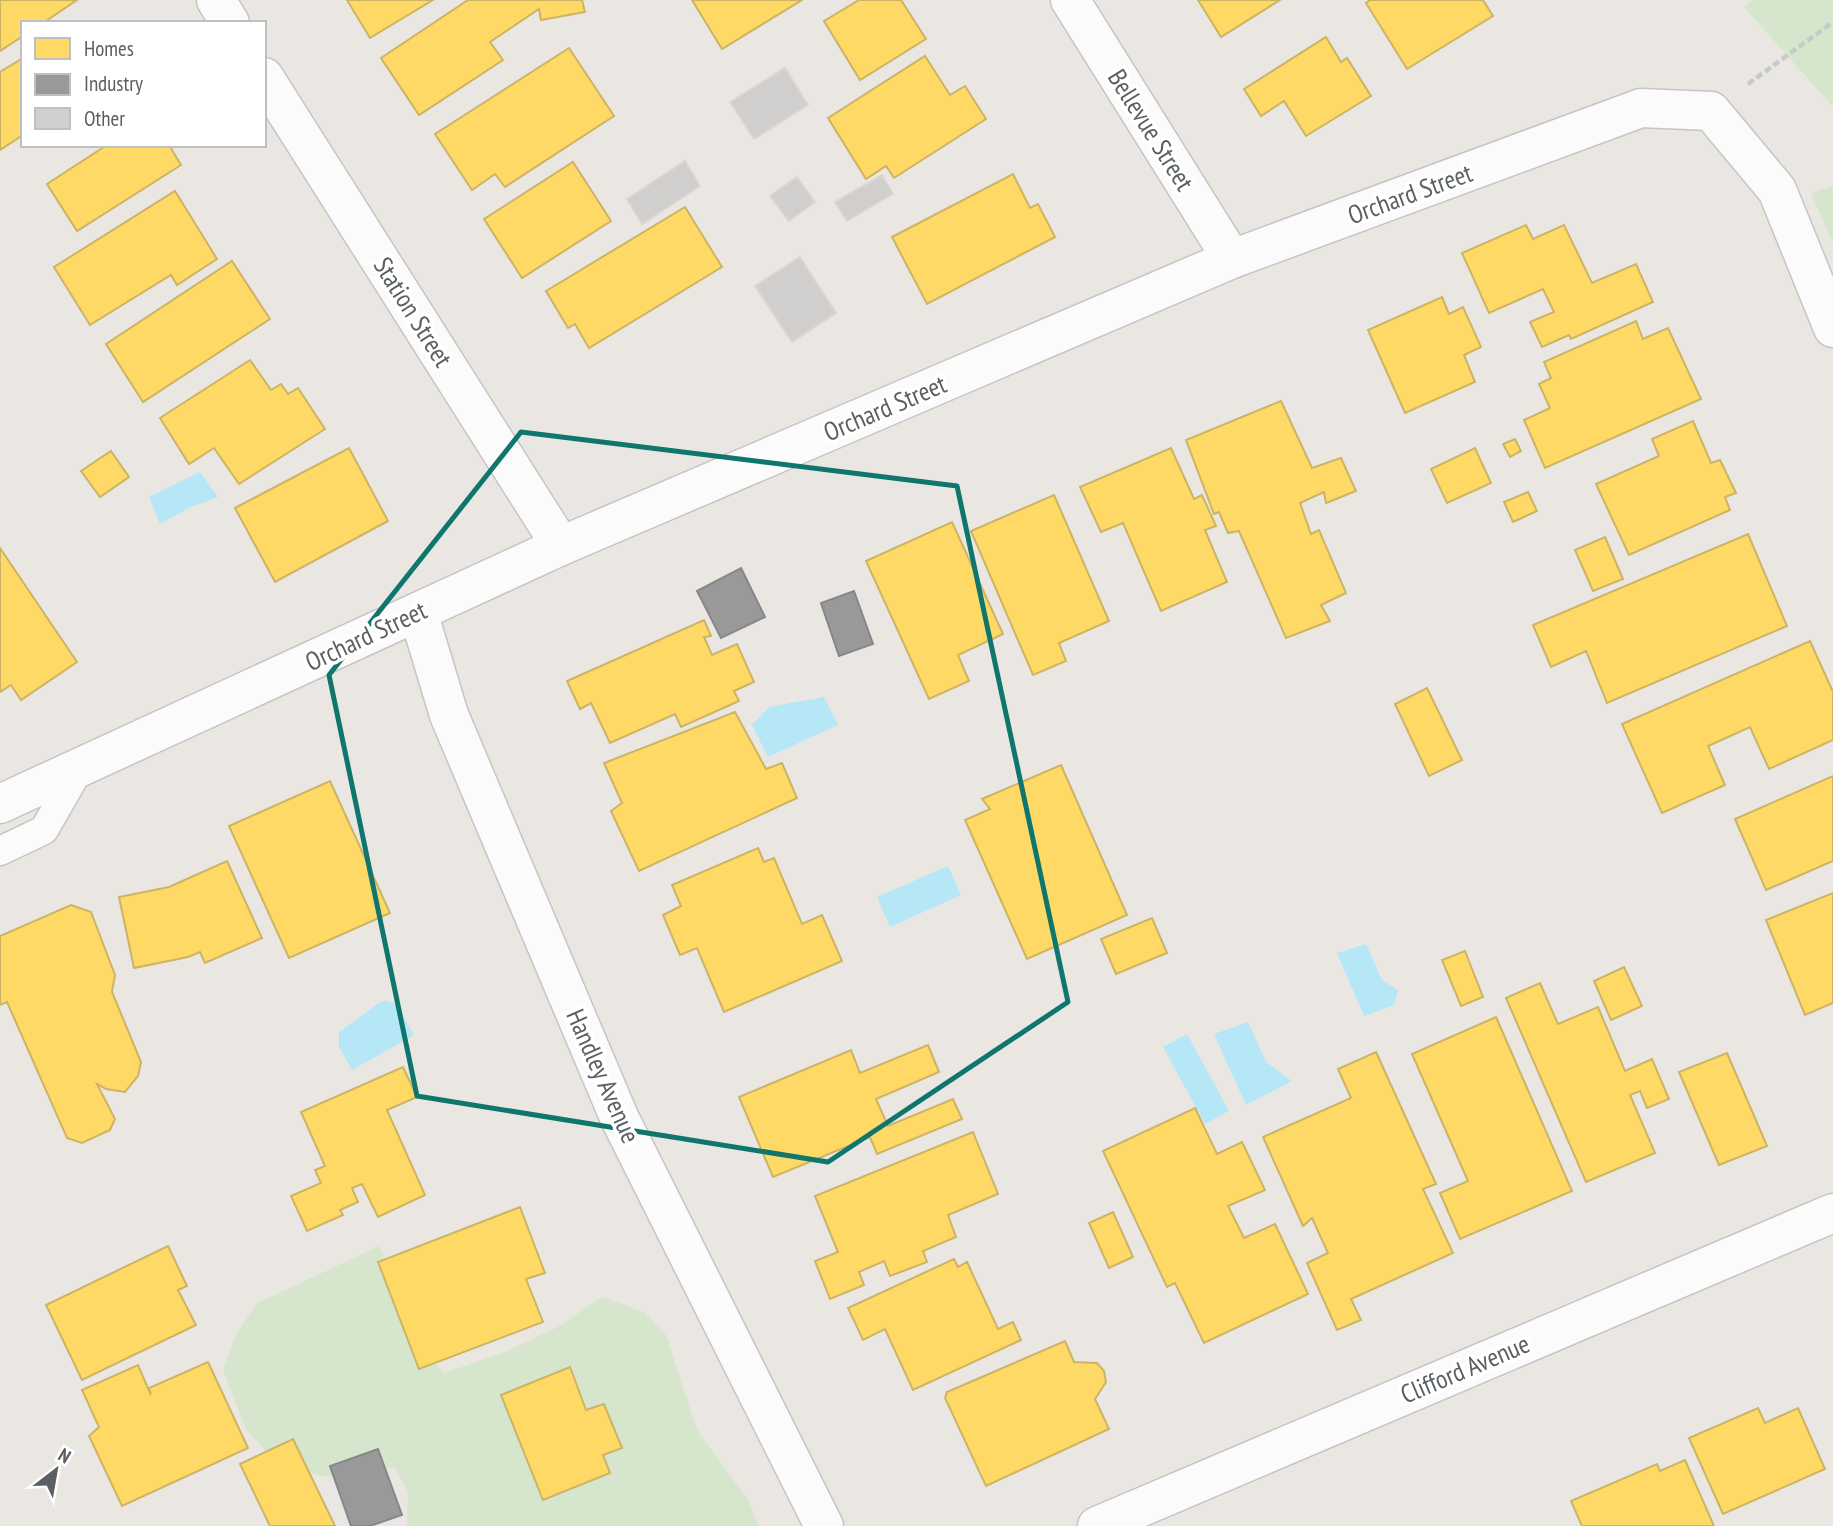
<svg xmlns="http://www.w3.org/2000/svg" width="1833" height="1526" viewBox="0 0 1833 1526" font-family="'PT Sans Narrow',sans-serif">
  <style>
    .green { fill: #d5e6cd }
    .water { fill: #b5e7f7 }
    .homes { fill: #ffd966; stroke: #cdb465; stroke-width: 2 }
    .industry { fill: #999; stroke: #868888; stroke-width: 2 }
    .building { fill: #d1cfcd; stroke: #dad6d2; stroke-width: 2 }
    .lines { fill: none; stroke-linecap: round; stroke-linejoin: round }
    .service-casing { stroke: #c5c5c4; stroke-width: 31 }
    .minor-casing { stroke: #c5c5c4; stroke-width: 41 }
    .path { stroke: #c5ccc6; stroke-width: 4.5; stroke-dasharray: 7 3.5; stroke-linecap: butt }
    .service { stroke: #fcfbfb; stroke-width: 28 }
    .minor { stroke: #fcfbfb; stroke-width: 38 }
    .marked { fill: none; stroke: #0f766e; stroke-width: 5; stroke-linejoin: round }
    .labels { text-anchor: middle; stroke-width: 7; stroke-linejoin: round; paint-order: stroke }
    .street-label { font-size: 26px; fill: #595f62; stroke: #fff }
  </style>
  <rect width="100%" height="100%" fill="#eae7e3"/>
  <g class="green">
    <path d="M1753,0H1833V107L1744,7Z"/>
    <path d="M1833,186V243L1811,193Z"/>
    <path d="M379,1246L424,1351L444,1373L505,1352L558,1327L602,1297L644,1312L666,1335L697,1430L748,1500L759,1526H407L408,1492L395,1467L325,1477L276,1463L246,1429L223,1370L237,1333L256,1304Z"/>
  </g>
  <g class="water">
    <path d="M200,472L218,497L191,507L160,524L149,497Z"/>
    <path d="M824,697L838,725L768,757L752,725L769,707Z"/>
    <path d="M948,866L961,895L890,927L877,897Z"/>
    <path d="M1366,944L1382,980L1398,990L1394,1005L1364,1016L1337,953Z"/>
    <path d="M385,1001L396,1004L414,1035L352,1070L339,1047V1032L380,1002Z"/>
    <path d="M1248,1022L1266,1062L1292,1081L1246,1105L1214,1034Z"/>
    <path d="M1187,1034L1229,1111L1205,1124L1163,1047Z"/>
  </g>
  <g class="homes">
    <path d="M0,0H77L43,23H23V36L0,51Z"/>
    <path d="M347,0H433L370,38Z"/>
    <path d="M468,0H582L585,12L541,20L539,9L490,42L503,60L419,115L381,58Z"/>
    <path d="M692,0H802L722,49Z"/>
    <path d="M859,0H901L926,39L860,80L824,21Z"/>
    <path d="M1198,0H1280L1221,37Z"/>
    <path d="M1370,0H1483L1493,16L1407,69L1366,3Z"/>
    <path d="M1326,37L1341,62L1347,58L1371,96L1306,136L1284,101L1261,116L1244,89Z"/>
    <path d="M569,48L614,116L505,187L495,174L472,190L435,134Z"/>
    <path d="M925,56L950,95L965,86L986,119L894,178L886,166L866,179L828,118Z"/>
    <path d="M23,58V135L0,150V72Z"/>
    <path d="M107,145H169L181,165L77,231L47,184Z"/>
    <path d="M573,162L611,221L522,278L484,219Z"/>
    <path d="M1013,174L1030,208L1038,204L1055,237L927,304L892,237Z"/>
    <path d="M175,191L217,259L177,285L171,275L90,325L54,267Z"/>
    <path d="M685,207L722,267L589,348L575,324L568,328L546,291Z"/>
    <path d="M1526,225L1533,239L1564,225L1592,283L1636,264L1653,302L1571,339L1569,335L1542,347L1530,322L1554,312L1543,289L1489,313L1462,253Z"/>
    <path d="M232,261L270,319L143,402L106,344Z"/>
    <path d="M1442,297L1449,314L1463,307L1481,347L1464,355L1475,382L1405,413L1368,330Z"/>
    <path d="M1636,321L1643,339L1668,328L1701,399L1545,468L1524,420L1550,408L1539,384L1551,378L1544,362Z"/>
    <path d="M250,360L271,390L281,384L288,394L298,388L325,429L239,484L214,448L189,464L160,418Z"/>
    <path d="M1281,401L1312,468L1341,458L1356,491L1326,503L1324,492L1300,503L1311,534L1319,530L1346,593L1321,605L1330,621L1286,638L1239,531L1228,533L1219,512L1214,514L1186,440Z"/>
    <path d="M1693,421L1711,463L1720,460L1736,493L1725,497L1730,510L1629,555L1596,484L1659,456L1652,439Z"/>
    <path d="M1515,439L1521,451L1510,457L1503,444Z"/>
    <path d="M349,448L388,521L275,582L235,508Z"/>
    <path d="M1171,448L1194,499L1202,495L1216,526L1205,530L1227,582L1161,611L1123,523L1101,532L1080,487Z"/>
    <path d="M1475,448L1491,483L1447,503L1431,469Z"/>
    <path d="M111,451L129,477L100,497L81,471Z"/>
    <path d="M1528,492L1537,511L1513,522L1504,502Z"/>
    <path d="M1054,495L1109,621L1059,643L1066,661L1033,675L971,531Z"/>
    <path d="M952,522L1003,634L958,655L969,681L929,699L866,561Z"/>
    <path d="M1748,534L1787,626L1607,703L1586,651L1551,667L1533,625Z"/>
    <path d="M1605,537L1623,579L1593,591L1575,550Z"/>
    <path d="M0,548L77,662L21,700L11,685L0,692Z"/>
    <path d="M704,620L711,636L704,637L712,655L737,644L754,682L734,691L739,701L681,727L675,714L610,743L591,703L580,709L567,681Z"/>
    <path d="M1810,641L1833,692V740L1769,769L1750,727L1708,746L1725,785L1662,813L1622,724Z"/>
    <path d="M1427,688L1462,760L1429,776L1395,704Z"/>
    <path d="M735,712L766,769L782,763L797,798L639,871L611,811L622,803L604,763Z"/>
    <path d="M1061,765L1127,915L1027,959L965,820L990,809L982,799Z"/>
    <path d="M1833,776V861L1766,890L1735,819Z"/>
    <path d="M330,781L390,913L289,958L229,826Z"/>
    <path d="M758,848L764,862L774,858L802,924L822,915L842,961L724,1012L697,948L680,955L663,915L681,906L672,885Z"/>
    <path d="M227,861L262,938L205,963L200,952L188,957L134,968L119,897L169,887Z"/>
    <path d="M1833,893V1003L1805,1015L1766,920Z"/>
    <path d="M71,905L91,912L115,975L112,992L141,1062L138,1076L125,1092L106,1089L97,1084L115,1119L110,1130L82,1143L67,1138L7,1002L0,1005V936Z"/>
    <path d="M1152,918L1167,953L1116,974L1101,939Z"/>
    <path d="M1465,951L1483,997L1461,1006L1442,960Z"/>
    <path d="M1624,967L1642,1006L1611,1020L1594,981Z"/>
    <path d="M1540,983L1558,1024L1598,1007L1625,1071L1652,1059L1669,1099L1647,1108L1640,1091L1630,1095L1655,1153L1586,1182L1506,998Z"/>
    <path d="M1496,1017L1572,1191L1460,1239L1440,1193L1468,1181L1412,1054Z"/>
    <path d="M928,1045L939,1072L876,1099L888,1126L953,1099L962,1119L877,1154L870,1137L773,1177L739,1097L851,1050L860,1073Z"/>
    <path d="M1376,1052L1436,1184L1423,1189L1453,1253L1351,1299L1361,1320L1337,1330L1307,1263L1328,1253L1312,1218L1303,1226L1263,1137L1351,1098L1338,1069Z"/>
    <path d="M1727,1053L1767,1146L1719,1165L1679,1072Z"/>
    <path d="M403,1067L417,1097L387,1110L425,1195L378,1217L362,1184L352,1188L358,1202L340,1210L343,1215L307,1231L291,1196L321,1183L315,1170L325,1166L301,1112Z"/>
    <path d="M1195,1108L1217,1154L1242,1142L1265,1190L1228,1206L1244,1238L1275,1224L1308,1294L1204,1343L1175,1283L1167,1287L1103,1151Z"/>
    <path d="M973,1132L998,1194L948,1215L956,1237L923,1251L927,1262L890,1276L884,1261L859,1272L864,1285L830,1299L815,1261L838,1252L815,1196Z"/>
    <path d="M520,1207L545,1273L526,1279L543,1322L419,1369L378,1262Z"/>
    <path d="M1113,1212L1133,1257L1109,1268L1089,1223Z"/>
    <path d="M168,1246L187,1286L178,1290L196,1325L82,1380L46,1305Z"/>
    <path d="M954,1259L958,1267L967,1262L998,1329L1013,1322L1021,1340L913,1390L885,1329L863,1340L848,1308Z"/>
    <path d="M1065,1341L1074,1362L1097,1363L1104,1371L1106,1382L1095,1399L1109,1429L986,1486L945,1398L947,1392Z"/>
    <path d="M208,1362L248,1448L122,1506L89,1436L99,1427L82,1390L138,1365L151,1395L149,1388Z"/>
    <path d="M570,1367L586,1410L604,1404L622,1448L603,1455L610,1473L543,1500L501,1395Z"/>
    <path d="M1758,1408L1765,1423L1798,1408L1825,1469L1723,1514L1689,1438Z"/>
    <path d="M293,1439L335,1526H270L240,1464Z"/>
    <path d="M1685,1460L1714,1526H1582L1571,1501L1657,1464L1660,1471Z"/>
  </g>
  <g class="industry">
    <path d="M741,568L765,617L721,638L697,591Z"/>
    <path d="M854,591L873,644L839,656L821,603Z"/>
    <path d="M378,1449L402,1515L370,1526H351L330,1466Z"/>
  </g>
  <g class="building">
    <path d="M785,68L808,105L754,139L730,102Z"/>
    <path d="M685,161L700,186L642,224L627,199Z"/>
    <path d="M882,175L893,194L847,221L835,202Z"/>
    <path d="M797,177L815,202L789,221L770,196Z"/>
    <path d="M800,257L836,313L792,342L755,286Z"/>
  </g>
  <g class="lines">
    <g class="service-casing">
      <path id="service" d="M0,851L44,830L79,769"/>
    </g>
    <g class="minor-casing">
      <g id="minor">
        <path d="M216,0L230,23"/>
        <path d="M1070,0L1232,259"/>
        <path d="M264,77L561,546"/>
        <path d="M418,612L449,715L619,1117L824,1526"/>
        <path d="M0,804L561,546L1232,259L1641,108L1711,111L1777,190L1833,328"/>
        <path d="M1097,1526L1833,1213"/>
      </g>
    </g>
    <path class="path" d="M1748,84L1833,22"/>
    <use href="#service" class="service"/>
    <use href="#minor" class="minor"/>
  </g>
  <path class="marked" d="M521,432L957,486L1068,1002L828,1162L417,1096L329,675Z"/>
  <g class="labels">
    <g class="street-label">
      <text transform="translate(1151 130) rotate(58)" y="9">Bellevue Street</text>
      <text transform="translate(1410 194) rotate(-20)" y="9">Orchard Street</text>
      <text transform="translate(413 312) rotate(58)" y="9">Station Street</text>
      <text transform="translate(885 408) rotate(-23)" y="9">Orchard Street</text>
      <text transform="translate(366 636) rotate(-25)" y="9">Orchard Street</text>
      <text transform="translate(603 1076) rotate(66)" y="9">Handley Avenue</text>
      <text transform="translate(1465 1369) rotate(-23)" y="9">Clifford Avenue</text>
    </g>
  </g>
  <rect x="21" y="21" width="245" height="126" fill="#ffffff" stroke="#bdbfc0" stroke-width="2"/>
  <rect x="35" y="38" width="35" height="21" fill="#ffd966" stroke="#bdbfc0" stroke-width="2"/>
  <text x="84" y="56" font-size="21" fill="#595f62">Homes</text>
  <rect x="35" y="74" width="35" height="21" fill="#999999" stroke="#bdbfc0" stroke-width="2"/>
  <text x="84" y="91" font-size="21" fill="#595f62">Industry</text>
  <rect x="35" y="108" width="35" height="21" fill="#d1cfcd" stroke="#bdbfc0" stroke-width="2"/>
  <text x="84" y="126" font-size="21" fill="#595f62">Other</text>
  <g transform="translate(56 1470) rotate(31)" stroke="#ffffff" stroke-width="5" paint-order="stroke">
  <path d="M0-5L12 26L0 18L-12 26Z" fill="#595f62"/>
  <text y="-10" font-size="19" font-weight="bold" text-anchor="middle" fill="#595f62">N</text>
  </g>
</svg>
